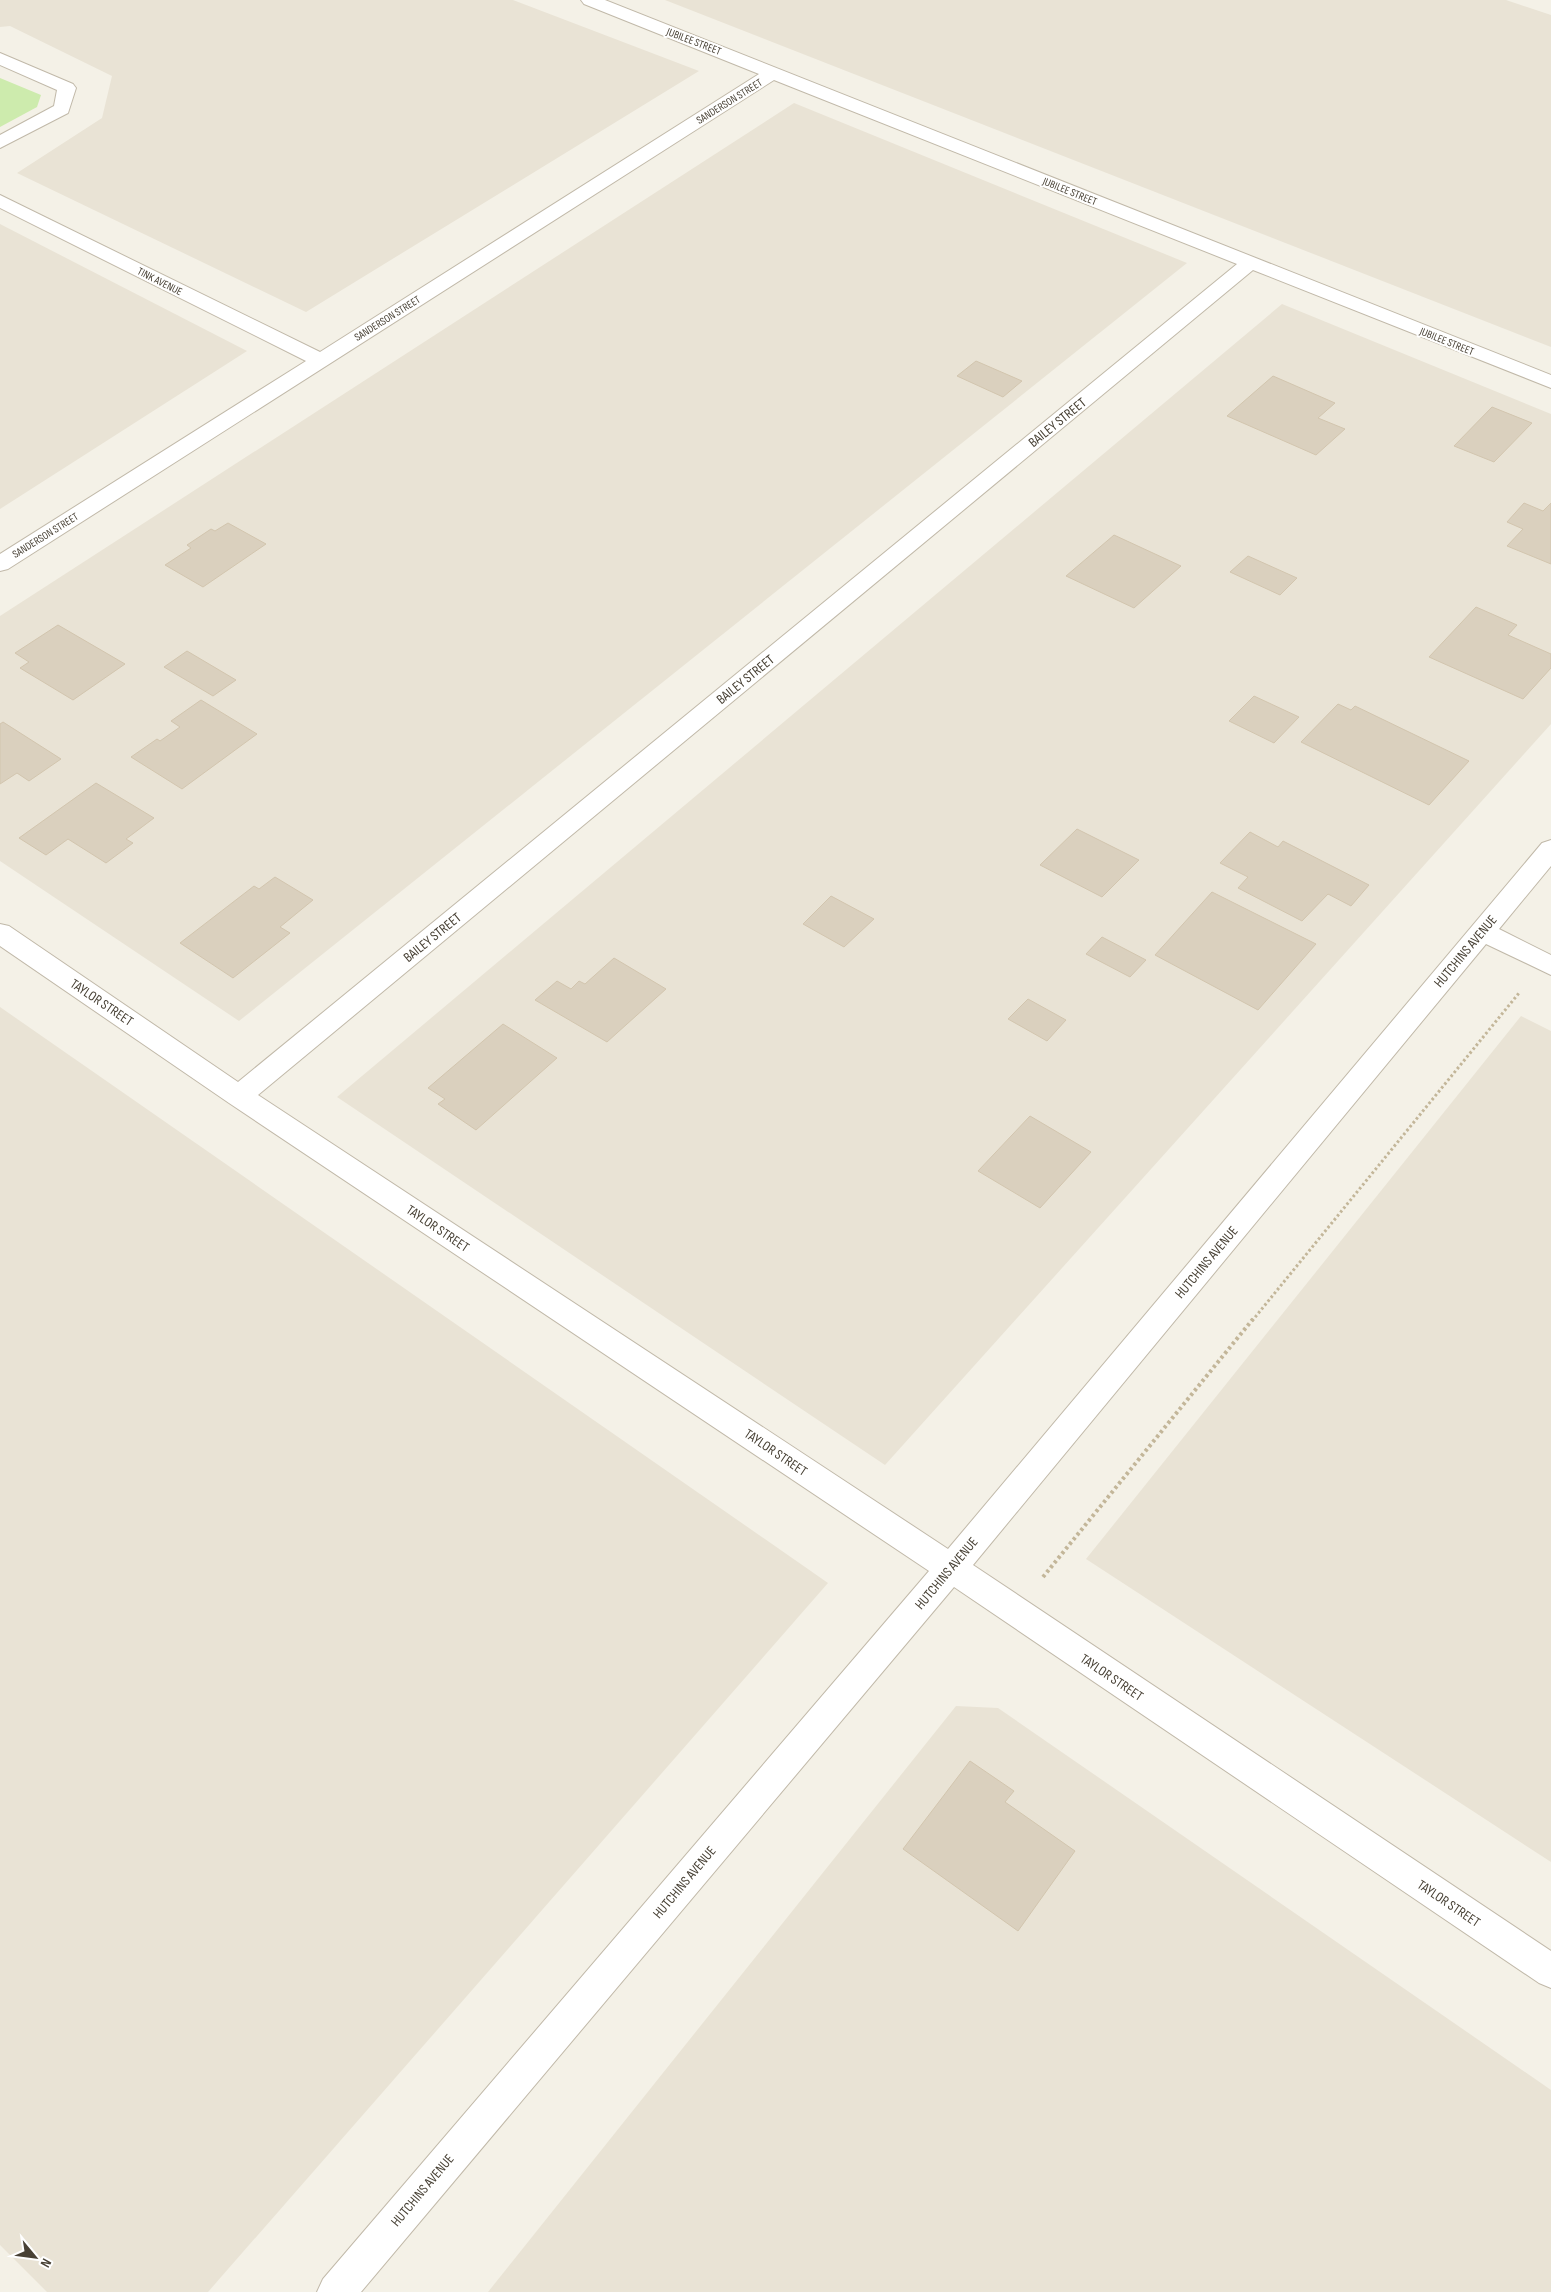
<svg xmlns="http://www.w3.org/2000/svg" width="1551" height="2292" viewBox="0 0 1551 2292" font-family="'Sofia Sans Condensed',sans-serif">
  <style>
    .residential { fill: #e9e3d5 }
    .green { fill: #cdebad }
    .building { fill: #dad0be; stroke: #d2c5ae }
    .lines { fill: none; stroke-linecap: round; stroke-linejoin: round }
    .minor-casing { stroke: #c1b9a9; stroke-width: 2 }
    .path-far1 { stroke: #c3b699; stroke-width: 3; stroke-dasharray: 2.5 2.5; stroke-linecap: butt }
    .path { stroke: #c3b699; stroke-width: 4; stroke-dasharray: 3 3; stroke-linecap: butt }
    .minor { fill: #fff; fill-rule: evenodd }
    .labels { text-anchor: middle; stroke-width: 4; stroke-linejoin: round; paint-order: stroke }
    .far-street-label { font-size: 11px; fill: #484135; stroke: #fff }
    .street-label { font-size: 14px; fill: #484135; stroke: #fff }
  </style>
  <rect width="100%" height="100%" fill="#f4f1e7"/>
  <g class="residential">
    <path d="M0,0H513L699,71L306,312L17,173L102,118L112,76L10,26L0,27Z"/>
    <path d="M665,0H1506L1551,15V347Z"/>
    <path d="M794,103L1187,263L239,1021L0,861V616Z"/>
    <path d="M0,224L247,351L0,509Z"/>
    <path d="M1282,304L1551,414V724L885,1465L337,1097Z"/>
    <path d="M0,1007L828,1583L208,2292H47L0,2245Z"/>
    <path d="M1521,1016L1551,1031V1862L1086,1559Z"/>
    <path d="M956,1706L998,1708L1551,2090V2292H488Z"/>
  </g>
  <path class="green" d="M0,78L41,95L37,107L0,127Z"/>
  <g class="building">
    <path d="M976,361L1022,381L1003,397L957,376Z"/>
    <path d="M1273,376L1335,403L1318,418L1345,429L1316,455L1227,416Z"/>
    <path d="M1492,407L1532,423L1494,462L1454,446Z"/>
    <path d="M1524,503L1543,511L1551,503V564L1507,546L1523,529L1507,522Z"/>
    <path d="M228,523L266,544L203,587L165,565L191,548L187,545L211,529L215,531Z"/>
    <path d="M1114,535L1181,566L1134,608L1066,576Z"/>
    <path d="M1248,556L1297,578L1280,595L1230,572Z"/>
    <path d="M1476,607L1517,625L1508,635L1551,654V668L1523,699L1429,657Z"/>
    <path d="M58,625L125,664L73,700L20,668L29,662L15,653Z"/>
    <path d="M187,651L236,680L213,696L164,667Z"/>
    <path d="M1254,696L1299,717L1274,743L1229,721Z"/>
    <path d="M201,700L257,734L182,789L131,757L157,739L160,741L180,727L171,721Z"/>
    <path d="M1338,704L1351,710L1355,706L1469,761L1429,805L1301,742Z"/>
    <path d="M3,722L61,759L29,781L17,773L0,784V724Z"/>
    <path d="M96,783L154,818L126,839L133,843L106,863L68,839L46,855L19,838Z"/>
    <path d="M1077,829L1139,860L1102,897L1040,865Z"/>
    <path d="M1250,832L1278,847L1283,841L1369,885L1351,906L1328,894L1302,921L1238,888L1248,877L1220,863Z"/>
    <path d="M275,877L313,900L280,927L290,933L233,978L180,943L254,886L259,889Z"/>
    <path d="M1212,892L1316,944L1258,1010L1155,955Z"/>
    <path d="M831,896L874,919L844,947L803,924Z"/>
    <path d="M1102,937L1146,960L1130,977L1086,954Z"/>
    <path d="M614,958L666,989L607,1042L535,1000L557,981L571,989L579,981L585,984Z"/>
    <path d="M1028,999L1066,1020L1047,1041L1008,1019Z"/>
    <path d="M503,1024L557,1058L476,1130L438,1104L445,1099L428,1088Z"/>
    <path d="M1030,1116L1091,1152L1040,1208L978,1171Z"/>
    <path d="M970,1761L1014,1791L1005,1802L1075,1851L1018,1931L903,1849Z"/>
  </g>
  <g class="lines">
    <g class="minor-casing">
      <g id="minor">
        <path d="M581,0H605L1551,375V388L1253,270L258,1095L948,1549L1542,843L1551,840V866L1499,929L1551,955V975L1486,944L973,1565L1551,1951V1988L1539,1983L954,1587L361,2292H317L323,2279L929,1571L229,1103L0,946V924L9,926L238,1082L1237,264L774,80L8,569L0,571V554L306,361L0,208V195L320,352L759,74L584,4Z"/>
        <path d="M0,53L73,84L76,88L68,113L0,148V135L54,106L57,90L0,65Z"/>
      </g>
    </g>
    <path class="path-far1" d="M1252,1321L1519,993"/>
    <path class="path" d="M1043,1577L1253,1319"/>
    <use href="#minor" class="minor"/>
  </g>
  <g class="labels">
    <g class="far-street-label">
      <text transform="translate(694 41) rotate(21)" y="4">JUBILEE STREET</text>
      <text transform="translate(729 101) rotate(-32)" y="4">SANDERSON STREET</text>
      <text transform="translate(1070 191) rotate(22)" y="4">JUBILEE STREET</text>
      <text transform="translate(160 281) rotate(27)" y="4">TINK AVENUE</text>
      <text transform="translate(387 318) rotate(-32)" y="4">SANDERSON STREET</text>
      <text transform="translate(1447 341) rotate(22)" y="4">JUBILEE STREET</text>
      <text transform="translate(45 535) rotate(-32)" y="4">SANDERSON STREET</text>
    </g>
    <g class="street-label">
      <text transform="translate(1057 422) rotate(-39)" y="5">BAILEY STREET</text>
      <text transform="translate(745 679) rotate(-39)" y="5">BAILEY STREET</text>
      <text transform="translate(432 937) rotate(-39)" y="5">BAILEY STREET</text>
      <text transform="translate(1465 951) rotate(-50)" y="5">HUTCHINS AVENUE</text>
      <text transform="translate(102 1002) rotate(34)" y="5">TAYLOR STREET</text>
      <text transform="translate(438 1228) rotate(34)" y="5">TAYLOR STREET</text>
      <text transform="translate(1206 1262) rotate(-50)" y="5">HUTCHINS AVENUE</text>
      <text transform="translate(776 1452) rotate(34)" y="5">TAYLOR STREET</text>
      <text transform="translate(946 1573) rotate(-50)" y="5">HUTCHINS AVENUE</text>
      <text transform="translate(1112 1677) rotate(34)" y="5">TAYLOR STREET</text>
      <text transform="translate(684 1882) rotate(-50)" y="5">HUTCHINS AVENUE</text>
      <text transform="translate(1449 1903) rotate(34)" y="5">TAYLOR STREET</text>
      <text transform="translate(422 2190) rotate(-50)" y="5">HUTCHINS AVENUE</text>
    </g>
  </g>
  <g transform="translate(35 2257) rotate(119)" stroke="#ffffff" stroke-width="4" paint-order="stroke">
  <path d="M0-4L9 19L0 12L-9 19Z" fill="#484135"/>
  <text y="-8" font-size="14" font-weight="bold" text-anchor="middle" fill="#484135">N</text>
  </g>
</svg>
